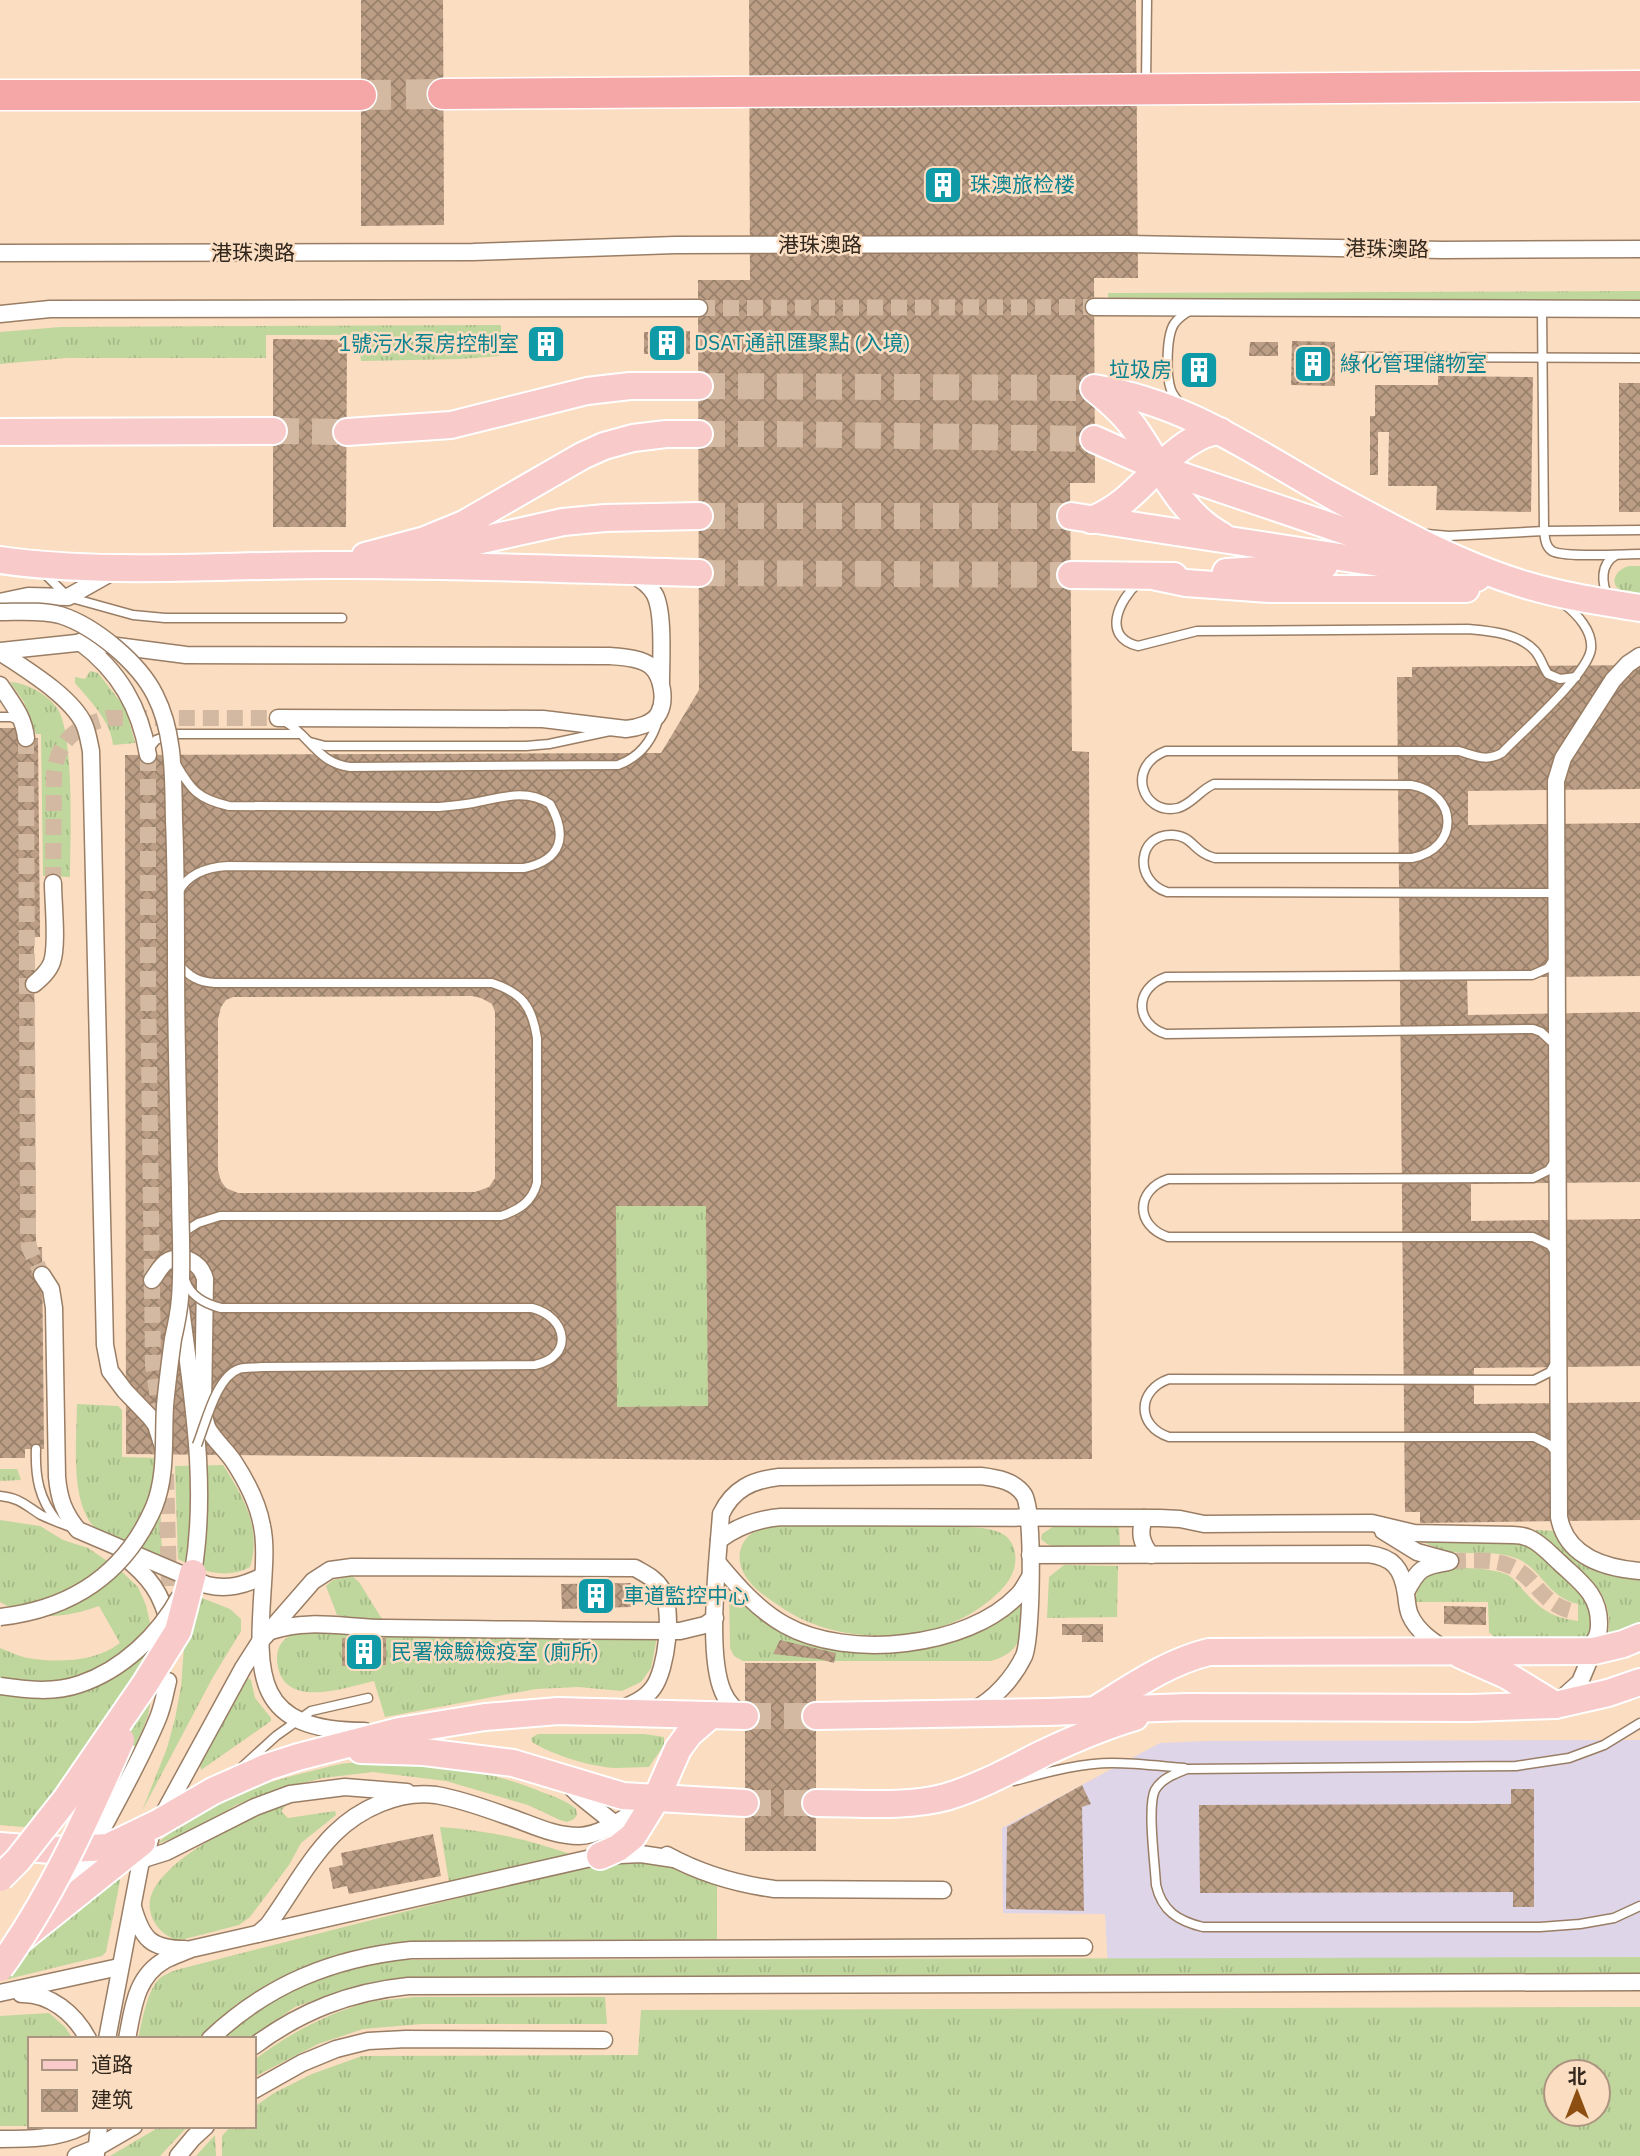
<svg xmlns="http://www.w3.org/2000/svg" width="1640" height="2156" viewBox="0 0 1640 2156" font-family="'IBM Plex Sans','Noto Sans SC',sans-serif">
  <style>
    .industrial { fill: #ded5e9 }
    .grass { fill: url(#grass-tufts); fill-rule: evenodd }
    .building { fill: url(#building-cross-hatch); fill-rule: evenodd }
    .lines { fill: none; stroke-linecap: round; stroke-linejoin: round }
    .street-tunnel { stroke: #d3b9a1; stroke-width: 16; stroke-dasharray: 16 8; stroke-linecap: butt }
    .primary-tunnel { stroke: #d3b9a1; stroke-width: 26; stroke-dasharray: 26 13; stroke-linecap: butt }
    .highway-tunnel { stroke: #d3b9a1; stroke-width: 30; stroke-dasharray: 30 15; stroke-linecap: butt }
    .lane-casing { stroke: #997e65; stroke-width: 11 }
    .street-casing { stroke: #997e65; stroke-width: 19 }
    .primary-casing { stroke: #fff; stroke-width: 30 }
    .highway-casing { stroke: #fff; stroke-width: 33 }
    .lane { stroke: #fff; stroke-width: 8 }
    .street { stroke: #fff; stroke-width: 16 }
    .primary { stroke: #f9caca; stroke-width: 26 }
    .highway { stroke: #f5a6a6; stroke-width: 30 }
    .lane-bridge-casing { stroke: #997e65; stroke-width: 11; stroke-linecap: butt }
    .street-bridge-casing { stroke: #997e65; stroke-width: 19; stroke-linecap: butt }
    .primary-bridge-casing { stroke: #fff; stroke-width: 30; stroke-linecap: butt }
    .lane-bridge { stroke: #fff; stroke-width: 8 }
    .street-bridge { stroke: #fff; stroke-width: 16 }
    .primary-bridge { stroke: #f9caca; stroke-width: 26 }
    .labels { text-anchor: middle; stroke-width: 5; stroke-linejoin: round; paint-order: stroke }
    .culture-label { font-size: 21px; fill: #0d838f; stroke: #fbddc2; text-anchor: start }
    .street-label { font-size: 21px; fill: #32271d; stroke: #fbddc2 }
  </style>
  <defs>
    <pattern id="grass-tufts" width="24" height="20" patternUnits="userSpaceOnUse" patternTransform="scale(1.75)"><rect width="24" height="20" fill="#bfd69d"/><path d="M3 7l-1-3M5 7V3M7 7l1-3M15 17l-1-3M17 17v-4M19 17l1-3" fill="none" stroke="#a5b887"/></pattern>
    <pattern id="building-cross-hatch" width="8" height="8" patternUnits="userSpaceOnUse" patternTransform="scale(1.75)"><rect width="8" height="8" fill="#bb9e85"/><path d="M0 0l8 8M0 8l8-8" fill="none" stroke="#99816c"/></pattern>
  </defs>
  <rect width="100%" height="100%" fill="#fbddc2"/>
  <path class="industrial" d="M1640,1740V1968L1108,1969L1105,1914L1003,1913L1002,1828L1160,1743L1207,1741Z"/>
  <g class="grass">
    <path d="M1640,291V305L1109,306L1108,293Z"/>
    <path d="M501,325V356L460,359L361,361L358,335H266V358H67L0,364V332L61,327Z"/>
    <path d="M1629,566H1640V594C1634,593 1627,593 1622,591C1607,583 1617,569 1629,566Z"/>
    <path d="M90,671L98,673L126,709L135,743L113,745C111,721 90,701 75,683V677L85,679Z"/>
    <path d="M10,682C27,683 47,694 57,708C75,733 70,842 70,877L43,876L41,734H36L24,702Z"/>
    <path d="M739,809L742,1414H597L593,810Z"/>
    <path d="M77,1404L118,1406L122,1410V1457L159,1458L162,1555L160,1559L96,1529C69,1503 77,1441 77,1404Z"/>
    <path d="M223,1465C243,1496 262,1528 250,1567C226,1580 201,1571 178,1559L175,1466Z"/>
    <path d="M0,1469H17L21,1480L0,1481Z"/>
    <path d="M0,1520L40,1526L63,1540L88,1548L119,1569L138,1587L146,1605L158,1660L148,1716L135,1749L119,1774L93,1800L65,1817L23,1827L0,1825V1648C8,1651 18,1656 27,1658C56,1663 96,1662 120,1643L99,1606C62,1619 35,1621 0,1602Z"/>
    <path d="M1119,1525L1120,1547H1055L1047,1544L1041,1539L1042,1534L1054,1526Z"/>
    <path d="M822,1526C864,1526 907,1525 949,1527C966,1527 986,1526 1001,1533C1013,1539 1017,1552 1015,1564C1012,1585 991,1600 975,1611C930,1640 860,1643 811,1623C793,1616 777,1605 761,1593C748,1582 735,1567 741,1548C744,1539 750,1533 759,1530C777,1523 802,1526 822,1526Z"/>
    <path d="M1535,1530L1554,1531C1575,1568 1602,1568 1640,1578V1626L1607,1640C1611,1622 1609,1608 1601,1593Z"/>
    <path d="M1421,1541H1510L1522,1543L1539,1553L1587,1599C1592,1611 1594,1627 1588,1639L1498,1641L1489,1632L1488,1602H1416C1416,1593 1417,1583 1424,1577C1438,1564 1491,1567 1508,1575C1514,1579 1519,1585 1523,1590C1540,1609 1552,1618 1578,1621V1604C1546,1596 1543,1570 1518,1559C1497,1550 1474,1555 1452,1552C1441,1550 1431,1546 1421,1541Z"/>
    <path d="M1064,1565L1118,1566L1117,1617L1047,1618L1049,1577Z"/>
    <path d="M352,1576L359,1582L382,1619H357L337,1615L326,1586L333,1580Z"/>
    <path d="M729,1588L742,1603L766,1623L779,1630L810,1642L961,1637L1000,1619L1023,1602C1021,1632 1025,1651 991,1661H743L734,1656L730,1648Z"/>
    <path d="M197,1596L230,1609L241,1619V1631L213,1677L142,1811L167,1748L175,1719L181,1687L184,1647L182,1618Z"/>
    <path d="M298,1631L404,1637H657L651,1668L641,1682L622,1691L578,1687L536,1689L385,1717L374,1681C344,1688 280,1711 277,1660C277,1643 285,1638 298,1631Z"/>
    <path d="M246,1677L251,1680L255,1698L271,1718V1721L201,1770L200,1764Z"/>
    <path d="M538,1734H644L664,1737V1745L649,1767C638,1767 627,1768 616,1768C591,1767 553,1755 532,1742L531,1738Z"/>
    <path d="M398,1761C449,1767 489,1771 537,1790C551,1796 565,1799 576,1809L577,1815L574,1819L567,1822L560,1820L528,1805L446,1781L373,1772L323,1778L279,1789L236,1805L198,1829L157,1844C198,1804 257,1784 312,1771C324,1768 337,1764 349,1763C365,1761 382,1761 398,1761Z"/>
    <path d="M290,1801L281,1811L288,1818L335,1811L336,1815L301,1843L289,1865L250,1917L239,1925L177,1941C162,1933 154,1927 150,1910C142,1865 255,1815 290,1801Z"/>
    <path d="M440,1827C485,1830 528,1839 570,1854L449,1882Z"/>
    <path d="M641,1860L681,1870L717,1883V1943L413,1944L371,1947L294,1972L237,2004L199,2039H138C142,2022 147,1990 160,1978C164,1975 171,1972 176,1970L599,1862Z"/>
    <path d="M116,1876H119L120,1881L106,1952L102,1956L0,1981V1971L10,1965Z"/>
    <path d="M1640,1957V1973L418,1978L368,1983L335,1993L295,2007L249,2039H223C273,1994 331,1966 398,1960Z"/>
    <path d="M413,1997H605L607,2024H422L363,2029L318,2044L254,2077V2060C287,2035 329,2012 370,2002C384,1999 399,1999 413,1997Z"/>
    <path d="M1640,2007V2156H222V2136L231,2126H254V2107L274,2093L312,2074L362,2056L638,2055L641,2010ZM1598,2072V2114H1556V2072Z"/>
    <path d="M49,2013L65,2027L73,2039H30V2126H0V2016Z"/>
    <path d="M161,2126H188L160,2156H110Z"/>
    <path d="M215,2135L216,2156H196Z"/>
  </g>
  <g class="building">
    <path d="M361,0H443L444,225L361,226Z"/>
    <path d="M749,0H1136L1138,278H1094L1095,483H1070L1072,751L1089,752L1092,1459L719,1460L126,1454L125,755L661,753L699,690L698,280H750ZM472,996L481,998L492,1004L495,1012V1178L489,1187L475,1192L238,1193L226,1188L221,1181L218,1170V1019L221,1007L226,1000L233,997ZM616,1206H706L708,1406L617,1407Z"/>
    <path d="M690,331V354H644V332Z"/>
    <path d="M559,332L560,356H533V333Z"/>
    <path d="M273,339L347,340L346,527H273Z"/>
    <path d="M1292,341L1335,342V386L1291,385Z"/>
    <path d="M1250,342H1278V356H1249Z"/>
    <path d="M1183,361L1215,362L1214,379H1183Z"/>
    <path d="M1438,376L1533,377L1531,512L1436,510L1437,486H1388L1389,432H1378V475H1370V416H1375V385H1438Z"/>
    <rect x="1619" y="383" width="21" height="129"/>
    <path d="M1640,665V789L1468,791V825L1640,823V976L1467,978L1468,1015L1640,1012V1182L1471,1184V1221L1640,1219V1366L1474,1368V1404L1640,1402V1520L1420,1523V1512H1405L1397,677H1412V667Z"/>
    <path d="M0,728H23V738H38L40,937H34L36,1247H42L44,1449H25V1458H0Z"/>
    <path d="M631,1583V1607L562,1609L561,1584Z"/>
    <path d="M1444,1606L1486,1607V1625L1444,1624Z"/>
    <path d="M1062,1624H1103V1642H1082V1635H1062Z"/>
    <path d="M342,1638H386V1665L342,1666Z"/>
    <path d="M780,1640L836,1653L834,1663L819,1659L773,1654Z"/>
    <path d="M484,1641L487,1654L463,1657L460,1643Z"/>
    <rect x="745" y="1663" width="71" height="188"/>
    <path d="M1082,1785L1091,1804L1082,1807L1084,1911L1006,1909L1007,1827Z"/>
    <path d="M1511,1789H1534V1907H1513V1892L1200,1893L1199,1805L1511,1804Z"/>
    <path d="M433,1834L441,1876L349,1894L347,1886L333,1889L329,1868L343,1865L341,1853Z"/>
  </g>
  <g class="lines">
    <g class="street-tunnel">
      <path d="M699,308L1094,307"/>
      <path d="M26,738L28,1234L29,1247L42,1275"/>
      <path d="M148,755V982L153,1365L161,1420"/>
      <path d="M53,883L54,774C58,740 76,726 108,718H278"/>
      <path d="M166,1474L170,1619"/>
      <path d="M1450,1561C1469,1561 1492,1558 1510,1566C1537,1577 1540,1605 1575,1612"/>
    </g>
    <g class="primary-tunnel">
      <path d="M699,386L1094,388"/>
      <path d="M273,431L347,432"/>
      <path d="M699,434H778L1094,439"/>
      <path d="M699,516H1071"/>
      <path d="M699,573L1071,575"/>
      <path d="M745,1716H816"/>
      <path d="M745,1803H816"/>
    </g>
    <path class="highway-tunnel" d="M361,95L443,94"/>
    <g class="lane-casing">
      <g id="lane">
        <path d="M1146,85L1147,0"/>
        <path d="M1542,309L1544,531C1545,538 1545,546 1552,551C1564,558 1623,554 1640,554"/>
        <path d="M1354,357L1640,358"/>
        <path d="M1180,404C1177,400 1173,395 1171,390C1166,376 1166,337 1174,324C1178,318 1184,314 1191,310"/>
        <path d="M1427,534L1449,536L1544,531L1640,530"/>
        <path d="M43,572L68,597L133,615L165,618H342"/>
        <path d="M1138,583C1119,600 1101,637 1138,646L1197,631L1468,629C1490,631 1519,633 1535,651C1541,658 1543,667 1548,674L1560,679L1576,677"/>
        <path d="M1609,599C1601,583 1600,564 1616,555"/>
        <path d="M0,717H11L21,721"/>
        <path d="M284,721C310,735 317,763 350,767L618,765C640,757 652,741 658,720"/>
        <path d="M310,742L325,746H526L549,744L610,731"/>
        <path d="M148,750L156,740L172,734H300"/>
        <path d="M1557,893L1167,892C1133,881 1137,833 1173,835C1193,836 1194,853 1215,858H1412C1460,849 1459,793 1411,785L1214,784C1200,790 1192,804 1178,808C1142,816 1125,766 1166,751H1459C1476,756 1486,762 1502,753C1522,732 1588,674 1591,649C1593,631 1577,614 1564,604"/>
        <path d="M179,964C189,977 199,982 215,983H492C522,993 532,1006 537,1038V1183C532,1202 519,1210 501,1216H220L198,1223L181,1234"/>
        <path d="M1554,1044L1541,1032L1533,1029L1166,1034C1134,1024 1134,988 1166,977L1532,975L1548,968L1554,959"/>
        <path d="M1555,1252L1550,1245L1533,1237H1168C1135,1226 1135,1190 1168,1179L1533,1178L1549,1170L1555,1161"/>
        <path d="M36,1449C35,1477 39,1499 57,1521"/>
        <path d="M1556,1452L1550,1445L1534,1437H1169C1136,1426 1137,1390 1169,1379L1534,1380L1550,1372L1556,1362"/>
        <path d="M0,1496C20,1498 25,1505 41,1515C51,1520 63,1524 73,1528"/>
        <path d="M1640,1723L1604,1745L1569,1758L1516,1766L1187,1769C1175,1774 1162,1778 1155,1790C1147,1806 1155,1864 1156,1885C1162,1911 1178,1921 1203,1927H1540L1580,1924L1614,1918L1640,1906"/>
        <path d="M242,1767L276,1736L311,1711L368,1698"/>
        <path d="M1014,1781C1045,1773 1079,1763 1112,1763C1136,1763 1160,1766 1184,1768"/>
      </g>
    </g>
    <g class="street-casing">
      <g id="street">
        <path d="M0,253L473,252L675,245L1128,244L1443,250L1640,249"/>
        <path d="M1094,307L1640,309"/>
        <path d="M0,314L50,309L699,308"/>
        <path d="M631,574C641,579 650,585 655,595C664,613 661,660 661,682"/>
        <path d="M0,602L28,596L68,597L116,570"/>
        <path d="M80,642C119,671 140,707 148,755"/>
        <path d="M0,651L86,642L186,655L610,656C623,657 642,658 652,667C662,677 666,700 659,713C654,724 636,728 626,729L543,719L278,718"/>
        <path d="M0,652C25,669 71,696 84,724C88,733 89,742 91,751L105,1345L110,1371L125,1391L150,1417L156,1425L163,1447"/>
        <path d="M1640,656L1628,664L1613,680L1563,758L1556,781L1559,1517C1566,1556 1604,1568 1640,1571"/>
        <path d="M0,685C12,703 24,717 26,738"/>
        <path d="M34,984C41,978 49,971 52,962C58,944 53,904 53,883"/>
        <path d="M42,1275L51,1289L54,1308L57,1477C59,1499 64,1513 78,1530L207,1585C228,1590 245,1585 263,1576"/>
        <path d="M152,1280C157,1274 161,1264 168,1261C184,1253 201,1263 205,1279L203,1408C204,1414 205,1423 208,1429C215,1441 227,1451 234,1462C247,1482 258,1503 262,1526C266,1545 264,1565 263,1584C257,1675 252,1731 365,1731"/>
        <path d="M181,1308C192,1396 208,1484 193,1573"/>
        <path d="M1144,1518C1139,1533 1141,1543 1151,1555"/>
        <path d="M1383,1531L1417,1552L1450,1561"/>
        <path d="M719,1540C738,1526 757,1519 781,1517L1160,1518L1180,1519L1204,1524L1372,1523L1414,1533L1513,1535C1518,1535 1524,1536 1529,1538C1541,1543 1550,1554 1559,1562C1579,1581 1600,1594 1599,1625C1599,1638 1593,1645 1582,1650"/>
        <path d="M122,1555C150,1577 162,1593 170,1628"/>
        <path d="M1030,1555L1368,1554C1393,1557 1402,1568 1406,1594C1407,1601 1407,1608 1410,1615C1417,1631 1432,1641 1446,1650"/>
        <path d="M718,1563C737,1586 758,1610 785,1625C847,1660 968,1648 1018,1595C1023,1590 1026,1583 1030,1577"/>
        <path d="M1406,1592C1418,1569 1422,1566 1448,1562"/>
        <path d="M271,1631C309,1618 347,1628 387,1628C484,1629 582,1631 680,1631L705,1625L715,1618"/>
        <path d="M1560,1700L1580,1682L1596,1644"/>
        <path d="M745,1716C735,1709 728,1704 723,1692C706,1654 718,1559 721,1514C733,1489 752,1480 779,1477L981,1476C997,1478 1015,1481 1024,1495C1034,1511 1032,1637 1024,1656C1014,1677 994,1700 973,1710"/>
        <path d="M568,1784L579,1795L620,1828"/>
        <path d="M160,1820L243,1668L259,1643L313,1581L330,1570L352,1567L635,1568C645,1574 655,1578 661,1588C674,1609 667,1669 653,1688C645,1699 633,1704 621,1709"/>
        <path d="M667,1855C700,1873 737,1884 774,1889L943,1890"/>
        <path d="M137,1861L166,1852L255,1807L290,1794L345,1787L407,1792"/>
        <path d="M70,1895C96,1834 133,1779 158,1718C163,1706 165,1693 168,1681"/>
        <path d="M133,1907C142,1939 151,1949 185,1949"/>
        <path d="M258,1934L268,1925C290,1895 308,1860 334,1834C359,1809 399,1790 436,1795C460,1799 485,1808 507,1816C531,1824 553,1836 579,1836C605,1835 629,1813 651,1802"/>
        <path d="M0,1993L119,1967"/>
        <path d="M21,1994C50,1993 75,2014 88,2039"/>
        <path d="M107,2039L140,1866L150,1840"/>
        <path d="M127,2039C133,2009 135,1977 165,1960C173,1956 182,1953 191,1949L600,1856L641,1854L674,1859"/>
        <path d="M210,2039C268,1984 333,1958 411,1950L1084,1947"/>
        <path d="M254,2046C301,2011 350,1992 408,1986L1640,1982"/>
        <path d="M254,2090L302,2063L336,2049L368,2041L406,2039L604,2040"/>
        <path d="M0,2139C29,2139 57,2139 83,2126"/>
        <path d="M96,2154L99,2126"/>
        <path d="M76,2156L96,2148L134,2126"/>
        <path d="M178,2156L193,2138L206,2126"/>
      </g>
    </g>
    <g class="primary-casing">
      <g id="primary">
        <path d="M1094,388C1190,403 1256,454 1338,499C1397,531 1462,566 1526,585C1562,596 1602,602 1640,608"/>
        <path d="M1096,390C1111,402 1126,415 1137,432C1163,470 1180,513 1222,536"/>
        <path d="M0,432L273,431"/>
        <path d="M347,432L451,425L587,391L630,386H699"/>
        <path d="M1094,439L1159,468L1348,532L1407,555"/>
        <path d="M1071,516L1477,578"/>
        <path d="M1091,520C1137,503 1157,458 1199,437C1205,434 1213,432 1220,431"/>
        <path d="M428,552L563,522L605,518L699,516"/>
        <path d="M365,556L425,540L464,524L582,456L604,446L633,438L666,434H699"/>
        <path d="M0,560C108,575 219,565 328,565C452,564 575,570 699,573"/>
        <path d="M1226,572L1324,566"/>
        <path d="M1071,575L1174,576"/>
        <path d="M1157,577L1186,583L1269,589H1466"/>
        <path d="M1461,1655L1506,1675L1555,1705"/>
        <path d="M1098,1708C1134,1686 1168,1662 1209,1652L1594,1651L1623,1644L1640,1637"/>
        <path d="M816,1716L1048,1712L1188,1707L1471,1708L1555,1705L1608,1693L1640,1682"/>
        <path d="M361,1750L424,1752L513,1763L623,1796L745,1803"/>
        <path d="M816,1803C858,1803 905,1808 946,1797C980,1787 1012,1769 1044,1753C1074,1739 1104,1726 1135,1717"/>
        <path d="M0,1846L52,1850L108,1847L158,1823L213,1791L267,1767L298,1757L399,1731L485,1717L558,1711L745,1716"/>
        <path d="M600,1856L618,1848L633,1836L656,1799L678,1749L689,1734L711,1715"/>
        <path d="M22,1938L142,1842"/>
      </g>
    </g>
    <g class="highway-casing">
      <g id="highway">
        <path d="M443,94L1639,86"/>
        <path d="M0,95H361"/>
      </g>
    </g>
    <use href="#lane" class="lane"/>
    <use href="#street" class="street"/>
    <use href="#primary" class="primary"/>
    <use href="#highway" class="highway"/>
    <g class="lane-bridge-casing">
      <g id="lane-bridge">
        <path d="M176,764C191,790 198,799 229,806L439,807C451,806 462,805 473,803C501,798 525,788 550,804C568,836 562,860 524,868L228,866C209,867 189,873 179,891"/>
        <path d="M185,1280C191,1297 205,1304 221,1308H532C568,1317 574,1357 535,1365L262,1367C255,1368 246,1367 239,1369C216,1377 206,1423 197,1445"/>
      </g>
    </g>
    <g class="street-bridge-casing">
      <g id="street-bridge">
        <path d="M0,612C19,612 42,610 60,615C95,626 139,663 155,695C175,734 173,778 174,820C176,866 176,912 176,959C176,1036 178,1112 180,1189C180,1225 183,1262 180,1298C179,1312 176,1326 173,1339C170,1361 167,1384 165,1406C163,1439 167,1475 154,1507C125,1574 71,1609 0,1617"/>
        <path d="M0,1686C26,1690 55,1693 80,1684C122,1670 159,1635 180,1596"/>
      </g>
    </g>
    <g class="primary-bridge-casing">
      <g id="primary-bridge">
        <path d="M0,1878L18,1860L66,1799L145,1684L178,1631L193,1573"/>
        <path d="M0,1968C51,1898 86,1819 121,1740"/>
      </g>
    </g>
    <use href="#lane-bridge" class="lane-bridge"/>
    <use href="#street-bridge" class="street-bridge"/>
    <use href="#primary-bridge" class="primary-bridge"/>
  </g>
  <defs>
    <g id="building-square" transform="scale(2.0125)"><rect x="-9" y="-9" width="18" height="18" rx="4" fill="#0f9aa8" stroke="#fbddc2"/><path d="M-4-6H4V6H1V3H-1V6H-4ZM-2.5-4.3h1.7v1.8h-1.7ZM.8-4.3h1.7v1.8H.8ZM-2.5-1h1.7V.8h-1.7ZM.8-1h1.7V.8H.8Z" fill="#fff"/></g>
  </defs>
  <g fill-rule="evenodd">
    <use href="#building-square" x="943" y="185"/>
    <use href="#building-square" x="667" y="343"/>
    <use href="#building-square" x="546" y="344"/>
    <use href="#building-square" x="1313" y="364"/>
    <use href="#building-square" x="1199" y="370"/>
    <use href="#building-square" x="596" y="1596"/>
    <use href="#building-square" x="364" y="1652"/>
  </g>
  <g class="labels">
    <g class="culture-label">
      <text x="970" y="192">珠澳旅检楼</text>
      <text x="694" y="350">DSAT通訊匯聚點 (入境)</text>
      <text x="519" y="351" text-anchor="end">1號污水泵房控制室</text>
      <text x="1340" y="371">綠化管理儲物室</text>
      <text x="1172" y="377" text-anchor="end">垃圾房</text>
      <text x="623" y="1603">車道監控中心</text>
      <text x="391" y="1659">民署檢驗檢疫室 (廁所)</text>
    </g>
    <g class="street-label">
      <text x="820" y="252">港珠澳路</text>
      <text transform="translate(1387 249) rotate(1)" y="7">港珠澳路</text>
      <text x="253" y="260">港珠澳路</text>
    </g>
  </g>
  <rect x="28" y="2037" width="228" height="91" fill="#fbddc2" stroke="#ab9480" stroke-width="2"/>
  <rect x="42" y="2060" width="35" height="10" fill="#f9caca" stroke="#ab9480" stroke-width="2"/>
  <text x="91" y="2072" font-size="21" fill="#32271d">道路</text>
  <rect x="42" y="2090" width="35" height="21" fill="url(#building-cross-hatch)" stroke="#ab9480" stroke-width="2"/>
  <text x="91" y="2107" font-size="21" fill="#32271d">建筑</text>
  <g transform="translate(1577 2093)"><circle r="33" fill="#fbddc2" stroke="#ab9480" stroke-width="2"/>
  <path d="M0-5L12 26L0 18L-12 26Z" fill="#8c4f11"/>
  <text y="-10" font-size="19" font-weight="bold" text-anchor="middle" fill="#32271d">北</text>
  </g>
</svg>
